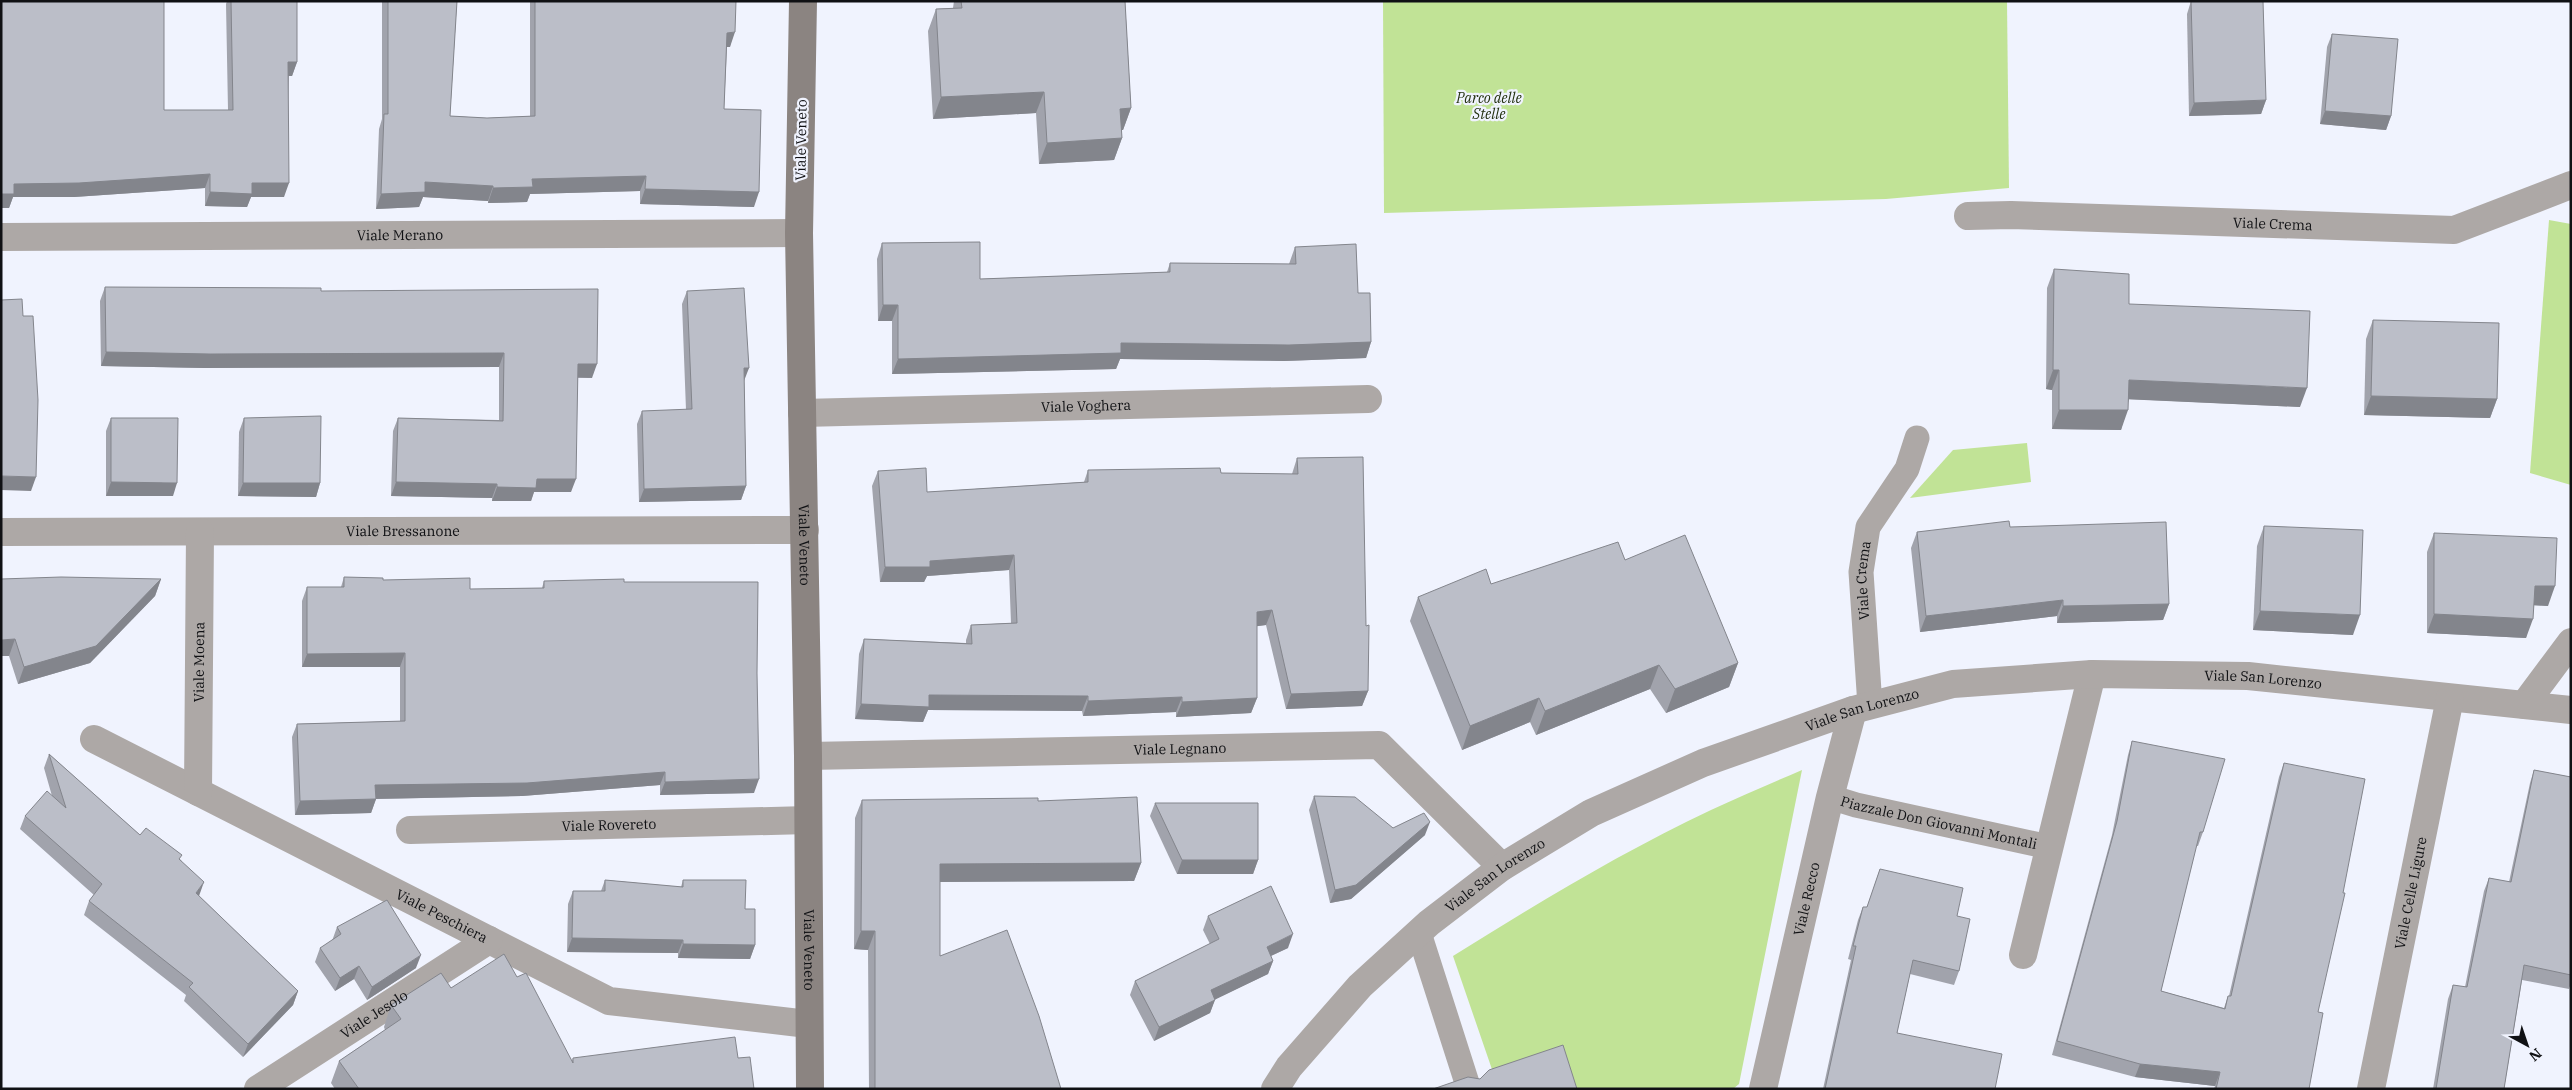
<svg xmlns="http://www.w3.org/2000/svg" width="2572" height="1090" viewBox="0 0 2572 1090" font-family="'IBM Plex Serif',serif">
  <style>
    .green { fill: #c1e396 }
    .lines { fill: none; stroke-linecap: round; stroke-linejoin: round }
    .service { stroke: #ada8a6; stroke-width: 25 }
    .minor { stroke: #ada8a6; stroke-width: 28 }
    .secondary { stroke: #8b8481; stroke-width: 28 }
    .wall { fill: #a1a3ac }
    .shaded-wall { fill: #83858c }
    .building { fill: #bbbec8; stroke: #83858c }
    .labels { text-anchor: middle; stroke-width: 4.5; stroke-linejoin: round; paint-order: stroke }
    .park-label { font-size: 14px; font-style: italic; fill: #233110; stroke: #f0f3fe }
    .street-label { font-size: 14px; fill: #101114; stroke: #f0f3fe }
  </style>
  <rect width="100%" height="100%" fill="#f0f3fe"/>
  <g class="green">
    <path d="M1383,1H2007L2009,188L1886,199L1384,213Z"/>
    <path d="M2549,220L2571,224V485L2530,473Z"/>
    <path d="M2027,443L2031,482L1910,498L1953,450Z"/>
    <path d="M1802,770L1739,1084L1733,1089H1571L1496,1081L1453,956C1536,904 1622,852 1711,810C1741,796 1772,783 1802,770Z"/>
  </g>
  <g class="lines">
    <g class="service">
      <path id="s1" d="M1870,706L1861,572L1868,527L1907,469L1917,438"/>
      <path id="s2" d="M1830,797L1856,805L2049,847"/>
      <path d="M1419,933L1468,1086"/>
    </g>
    <g class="minor">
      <path id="s3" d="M1968,216L2011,215L2454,230L2571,185"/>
      <path id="s4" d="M1,237L799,233"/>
      <path id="s5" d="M802,413L1368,399"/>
      <path id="s6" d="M1,532L805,530"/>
      <path d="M2524,705L2571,642"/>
      <path id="s7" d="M94,739L609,1001L808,1024"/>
      <path id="s8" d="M808,756L1379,745L1502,867"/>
      <path id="s9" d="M198,792L200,532"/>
      <path id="s10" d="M410,830L808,820"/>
      <path d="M2023,955L2092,674"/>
      <path id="s11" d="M258,1089L489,940"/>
      <path id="s12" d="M1275,1089L1289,1067L1360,986L1429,923L1502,867L1591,813L1703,763L1853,710L1953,684L2092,674L2248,676L2571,710"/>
      <path id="s13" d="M1763,1089L1830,797L1853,710"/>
      <path id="s14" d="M2371,1089L2450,698"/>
    </g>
    <path class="secondary" id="s15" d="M803,1L799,233L808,756L810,1089"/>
  </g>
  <g class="wall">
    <path d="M1,1L164,110H228L226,4L227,1H297V62L292,76H289L284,197H251L247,207L205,206V188L74,197H13L9,208Z"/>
    <path d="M382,1H457L450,116L487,118L530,116V1H736L730,47H727L724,109L754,207L640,204V191L530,194L527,202L488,203V201L423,197L419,207L376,209L379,129L382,119Z"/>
    <path d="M954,1H1125L1131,108L1123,130H1121L1122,138L1114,160L1039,164L1036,113L933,119L928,31L936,9L953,8Z"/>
    <path d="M2191,1L2266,100L2261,114L2189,116L2187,14Z"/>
    <path d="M2332,34L2391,116L2386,130L2320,124L2327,47Z"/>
    <path d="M882,243L980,279L1167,272L1170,263L1289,264L1295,247L1358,293L1371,342L1366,358L1284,361L1120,359L1116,369L892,374V321H878L877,259Z"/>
    <path d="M2054,269L2129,304L2300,407L2129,399L2121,430L2052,429V390L2046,389L2047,288Z"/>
    <path d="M105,287L321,291L592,378H578L571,492H534L531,501H492V498L391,496L393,431L398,418L499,420V367L205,368L101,366L100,301Z"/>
    <path d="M687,291L744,381L746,486L741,500L639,502L637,424L642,411L686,410L682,304Z"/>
    <path d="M2373,320L2497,399L2490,418L2364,415L2366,339Z"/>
    <path d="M111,418L173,496H106V431Z"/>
    <path d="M244,418L320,483L316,497L238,496L239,432Z"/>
    <path d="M1297,458L1368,691L1362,706L1286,709L1266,625L1257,626V698L1251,713L1176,717V712L1083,716L1082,711L928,710L923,722L855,719L859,654L864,639L966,643V640L971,625L1011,623L1009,570L927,576L924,582H880L872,486L878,471L927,492L1084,482L1088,470L1221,473L1292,474Z"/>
    <path d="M2264,526L2353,635L2253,630L2257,546Z"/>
    <path d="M2010,527L2169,604L2163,620L2057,623V616L1920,632L1911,548L1917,532Z"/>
    <path d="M2434,533L2548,606L2534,605L2526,638L2427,633V552Z"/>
    <path d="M1625,560L1738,663L1729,687L1666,713L1650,689L1536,735L1530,722L1462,750L1410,621L1418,597Z"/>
    <path d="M344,577L383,580L470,589L542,588L544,581L624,582L754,793L660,795V785L522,796L376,799L371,813L295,815L292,737L297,724L400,721V667H302V601L307,587H341Z"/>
    <path d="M1,579H161L155,596L90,663L18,684L9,656Z"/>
    <path d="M2132,741L2203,832L2198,846H2196L2161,991L2224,1008L2228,996H2229L2279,777L2284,763L2318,1012L2309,1089H2214L2215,1086L2135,1077L2052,1055L2112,835L2128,755Z"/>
    <path d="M49,754L140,835L181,860L199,896L298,991L293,1005L243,1057L184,1001L186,995L84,915L89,901L94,895L20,829L25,816L52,796L44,768Z"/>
    <path d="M2534,770L2571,777V983L2569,989L2522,980L2504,1089H2433L2448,999L2453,985L2465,987L2484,891L2489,878L2509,882L2530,783Z"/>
    <path d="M1314,796L1393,828L1425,835L1351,899L1330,903L1309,810Z"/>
    <path d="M862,800L1038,801L1141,863L1134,881L940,882V956L1061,1089H869L868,950L854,949L855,818Z"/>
    <path d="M1155,803L1258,860L1253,874H1177L1150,816Z"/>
    <path d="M1880,869L1957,916L1959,971L1954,985L1910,974L1897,1033L1995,1089H1823L1851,960L1848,959L1858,920L1863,907H1867Z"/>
    <path d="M605,880L681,887L683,880L745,909L755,945L750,959L678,958V953L567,952L568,904L573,891H601Z"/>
    <path d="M1208,916L1288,948L1271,956L1273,961L1268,974L1215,999L1210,1013L1154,1041L1130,995L1135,981L1210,944L1203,930Z"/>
    <path d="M337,927L416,968L367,1000L354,979L335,991L315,962L320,948L332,941Z"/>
    <path d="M517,977L572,1061L573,1058H738L754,1089H335L331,1083L339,1061L385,1030L384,1027L391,1005L451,988Z"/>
  </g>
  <g class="shaded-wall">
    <path d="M735,32L730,47H722L727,33Z"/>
    <path d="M288,62H297L292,76H284Z"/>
    <path d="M1044,92L1036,113L933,119L941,97Z"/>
    <path d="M2266,100L2261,114L2189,116L2194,103Z"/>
    <path d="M1131,108L1123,130H1112L1120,109Z"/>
    <path d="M2325,111L2391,116L2386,130L2320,124Z"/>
    <path d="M1122,138L1114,160L1039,164L1047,143Z"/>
    <path d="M210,174L205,188L74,197H13L9,208H1V194L14,184Z"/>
    <path d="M646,176L640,191L530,194L527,202L488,203L493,188L532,179Z"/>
    <path d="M425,182L493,186L488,201L423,197L419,207L376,209L381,194Z"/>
    <path d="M252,183H289L284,197H251L247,207L205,206L210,192Z"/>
    <path d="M645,189L759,192L754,207L640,204Z"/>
    <path d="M883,305H898L892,321H878Z"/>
    <path d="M1371,342L1366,358L1284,361L1120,359L1116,369L892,374L898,359L1121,343Z"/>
    <path d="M106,352L504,353L499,367L205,368L101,366Z"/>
    <path d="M578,364H597L592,378L573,377Z"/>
    <path d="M744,368H749L744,381Z"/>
    <path d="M2053,370H2059L2052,390L2046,389Z"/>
    <path d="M2129,380L2307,388L2300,407L2122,399Z"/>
    <path d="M2371,396L2497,399L2490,418L2364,415Z"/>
    <path d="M2059,410H2128L2121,430L2052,429Z"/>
    <path d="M1,476L36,477L31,491L1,490Z"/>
    <path d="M537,479H576L571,492H534L531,501H492L497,487Z"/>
    <path d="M111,482L177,483L173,496H106Z"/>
    <path d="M396,482L497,484L492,498L391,496Z"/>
    <path d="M243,483H320L316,497L238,496Z"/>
    <path d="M746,486L741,500L639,502L644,489Z"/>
    <path d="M1014,555L1009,570L927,576L924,582H880L885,567L930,561Z"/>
    <path d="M161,579L155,596L90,663L18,684L24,667Z"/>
    <path d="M2535,586H2555L2548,606L2528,605Z"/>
    <path d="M2063,600L2057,616L1920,632L1926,616Z"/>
    <path d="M2169,604L2163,620L2057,623L2063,606Z"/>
    <path d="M1272,610L1266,625L1251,627L1257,612Z"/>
    <path d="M2260,611L2360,615L2353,635L2253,630Z"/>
    <path d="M2434,614L2533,619L2526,638L2427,633Z"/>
    <path d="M15,639L9,656H1V640Z"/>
    <path d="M405,653L400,667H302L307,654Z"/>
    <path d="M1738,663L1729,687L1666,713L1675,689Z"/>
    <path d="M1659,665L1650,689L1536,735L1545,711Z"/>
    <path d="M1368,691L1362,706L1286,709L1291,694Z"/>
    <path d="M929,695L1088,696L1082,711L928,710L923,722L855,719L861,704Z"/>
    <path d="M1182,697L1176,712L1083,716L1088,701Z"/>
    <path d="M1257,698L1251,713L1176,717L1182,702Z"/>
    <path d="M1539,698L1530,722L1462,750L1470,726Z"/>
    <path d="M665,772L660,785L522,796L370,799L375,785Z"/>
    <path d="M759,779L754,793L660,795L665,782Z"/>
    <path d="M376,799L371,813L295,815L300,801Z"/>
    <path d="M1430,822L1425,835L1351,899L1330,903L1335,890Z"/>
    <path d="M1182,860H1258L1253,874H1177Z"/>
    <path d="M1141,863L1134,881L933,882L940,864Z"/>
    <path d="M204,882L199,896L196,893Z"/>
    <path d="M861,931H875L868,950L854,949Z"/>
    <path d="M1293,934L1288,948L1262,960L1267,947Z"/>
    <path d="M572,938L683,940L678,953L567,952Z"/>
    <path d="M683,944L755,945L750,959L678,958Z"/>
    <path d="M421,955L416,968L367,1000L372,987Z"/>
    <path d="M1273,961L1268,974L1206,1004L1211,990Z"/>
    <path d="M359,966L354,979L335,991L340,978Z"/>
    <path d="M298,991L293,1005L243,1057L248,1044Z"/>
    <path d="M1215,1000L1210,1013L1154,1041L1159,1027Z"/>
    <path d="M2140,1064L2220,1072L2215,1086L2135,1077Z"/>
  </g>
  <g class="building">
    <path d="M1,1H164V110H233L231,1H297V62H288L289,183H252V194L210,192V174L79,183L14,184V194H1Z"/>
    <path d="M388,1H457L450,116L487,118L535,116V1H736L735,32L727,33L724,109L761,110L759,192L645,189L646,176L532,179L533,187L493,188V186L425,182V192L381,194L384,114H388Z"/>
    <path d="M961,1H1125L1131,108L1120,109L1122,138L1047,143L1044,92L941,97L936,9L962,8Z"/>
    <path d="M2191,1H2263L2266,100L2194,103Z"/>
    <path d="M2332,34L2398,39L2391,116L2325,111Z"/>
    <path d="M980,242V279L1170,272V263L1296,264L1295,247L1356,244L1358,293H1370L1371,342L1289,345L1121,343V353L898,359V305H883L882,243Z"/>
    <path d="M2054,269L2129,274V304L2310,311L2307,388L2129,380L2128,410H2059V370H2053Z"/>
    <path d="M105,287L321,288V291L598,289L597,364H578L576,479H537L536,488L497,487V484L396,482L398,418L503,421L504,353L210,354L106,352Z"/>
    <path d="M744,288L749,368H744L746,486L644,489L642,411L692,409L687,291Z"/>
    <path d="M22,299L23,316H33L38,400L36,477L1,476V300Z"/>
    <path d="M2373,320L2499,323L2497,399L2371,396Z"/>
    <path d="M321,416L320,483H243L244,418Z"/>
    <path d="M111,418H178L177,483L111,482Z"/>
    <path d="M1363,457L1366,626L1369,625L1368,691L1291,694L1272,610L1257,612V698L1182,702V697L1088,701V696L929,695V707L861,704L864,639L972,644L971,625L1017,623L1014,555L930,561V567H885L878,471L926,468L927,492L1088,482V470L1220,468L1221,473L1298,474L1297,458Z"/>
    <path d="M2009,521L2010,527L2166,522L2169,604L2063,606V600L1926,616L1917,532Z"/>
    <path d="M2264,526L2363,530L2360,615L2260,611Z"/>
    <path d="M2434,533L2557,538L2555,586H2535L2533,619L2434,614Z"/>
    <path d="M1685,535L1738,663L1675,689L1659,665L1545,711L1539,698L1470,726L1418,597L1486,569L1491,584L1618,542L1625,560Z"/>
    <path d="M61,577L161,579L96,646L24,667L15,639L1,640V579Z"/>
    <path d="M344,577L383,578V580L470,578V589L544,588V581L624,579V582H758L757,673L759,779L665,782V772L527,783L375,785L376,799L300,801L297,724L405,721V653L307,654V587H344Z"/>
    <path d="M2132,741L2225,759L2203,832H2200L2161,991L2225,1009L2228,996H2231L2284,763L2365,779L2343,893H2345L2318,1012L2323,1013L2309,1089H2216L2220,1072L2140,1064L2057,1041L2117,821Z"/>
    <path d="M49,754L140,835L146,828L182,855L179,859L204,882L196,893L298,991L248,1044L189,987L193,983L89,901L102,884L25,816L47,791L66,808Z"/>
    <path d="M2534,770L2571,777V975L2524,965L2504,1089H2436L2453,985L2467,987L2489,878L2511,882Z"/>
    <path d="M1314,796L1355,797L1393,828L1424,813L1430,822L1356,885L1335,890Z"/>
    <path d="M1137,797L1141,863L940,864V956L1007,930L1039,1016L1061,1089H875V931H861L862,800L1038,798V801Z"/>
    <path d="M1155,803H1258V860H1182Z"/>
    <path d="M1880,869L1963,888L1957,916L1970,919L1959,971L1913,960L1897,1033L2002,1054L1995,1089H1825L1856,946H1853L1863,907H1867Z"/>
    <path d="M605,880L683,887V880H746L745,909H755V945L683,944V940L572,938L573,891H605Z"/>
    <path d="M1271,886L1293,934L1267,947L1273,961L1211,990L1215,1000L1159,1027L1135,981L1219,939L1208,916Z"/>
    <path d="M387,900L421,955L372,987L359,966L340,978L320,948L341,934L337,927Z"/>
    <path d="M504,954L517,977L526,973L573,1063V1058L735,1037L738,1058L750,1057L754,1089H359L339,1061L401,1019L391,1005L441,973L451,988Z"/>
    <path d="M1563,1045L1577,1089H1433L1468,1077L1480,1079L1489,1070Z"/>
  </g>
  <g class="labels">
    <g class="park-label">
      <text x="1489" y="103">Parco delle<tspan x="1489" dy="16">Stelle</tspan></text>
    </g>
    <g class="street-label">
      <text transform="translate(801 140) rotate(-89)" y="5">Viale Veneto</text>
      <text dy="5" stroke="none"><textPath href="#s3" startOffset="305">Viale Crema</textPath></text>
      <text dy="5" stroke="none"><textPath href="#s4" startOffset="399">Viale Merano</textPath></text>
      <text dy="5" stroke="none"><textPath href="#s5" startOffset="284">Viale Voghera</textPath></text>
      <text dy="5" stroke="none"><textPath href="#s6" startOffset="402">Viale Bressanone</textPath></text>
      <text dy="5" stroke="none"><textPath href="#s15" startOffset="544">Viale Veneto</textPath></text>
      <text dy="5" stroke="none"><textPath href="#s1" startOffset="126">Viale Crema</textPath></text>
      <text dy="5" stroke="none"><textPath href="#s9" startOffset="130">Viale Moena</textPath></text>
      <text dy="5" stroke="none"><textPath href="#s12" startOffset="1119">Viale San Lorenzo</textPath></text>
      <text dy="5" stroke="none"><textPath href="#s12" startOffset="714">Viale San Lorenzo</textPath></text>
      <text dy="5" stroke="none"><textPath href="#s8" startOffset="372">Viale Legnano</textPath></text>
      <text dy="5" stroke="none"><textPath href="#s2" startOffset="112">Piazzale Don Giovanni Montali</textPath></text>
      <text dy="5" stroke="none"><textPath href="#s10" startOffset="199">Viale Rovereto</textPath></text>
      <text dy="5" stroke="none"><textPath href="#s12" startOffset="309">Viale San Lorenzo</textPath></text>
      <text dy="5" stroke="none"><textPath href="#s14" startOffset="200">Viale Celle Ligure</textPath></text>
      <text dy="5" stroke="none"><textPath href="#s13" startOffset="195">Viale Recco</textPath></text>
      <text dy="5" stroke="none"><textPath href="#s7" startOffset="390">Viale Peschiera</textPath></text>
      <text dy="5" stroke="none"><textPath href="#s15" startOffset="949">Viale Veneto</textPath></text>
      <text dy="5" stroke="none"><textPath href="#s11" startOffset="138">Viale Jesolo</textPath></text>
    </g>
  </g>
  <rect width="2572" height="1090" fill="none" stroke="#101114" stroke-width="5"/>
  <g transform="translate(2527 1045) rotate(140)" stroke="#f0f3fe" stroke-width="4" paint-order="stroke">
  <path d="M0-4L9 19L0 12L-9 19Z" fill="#101114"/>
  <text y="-8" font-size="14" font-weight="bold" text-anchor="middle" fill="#101114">N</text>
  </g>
</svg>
